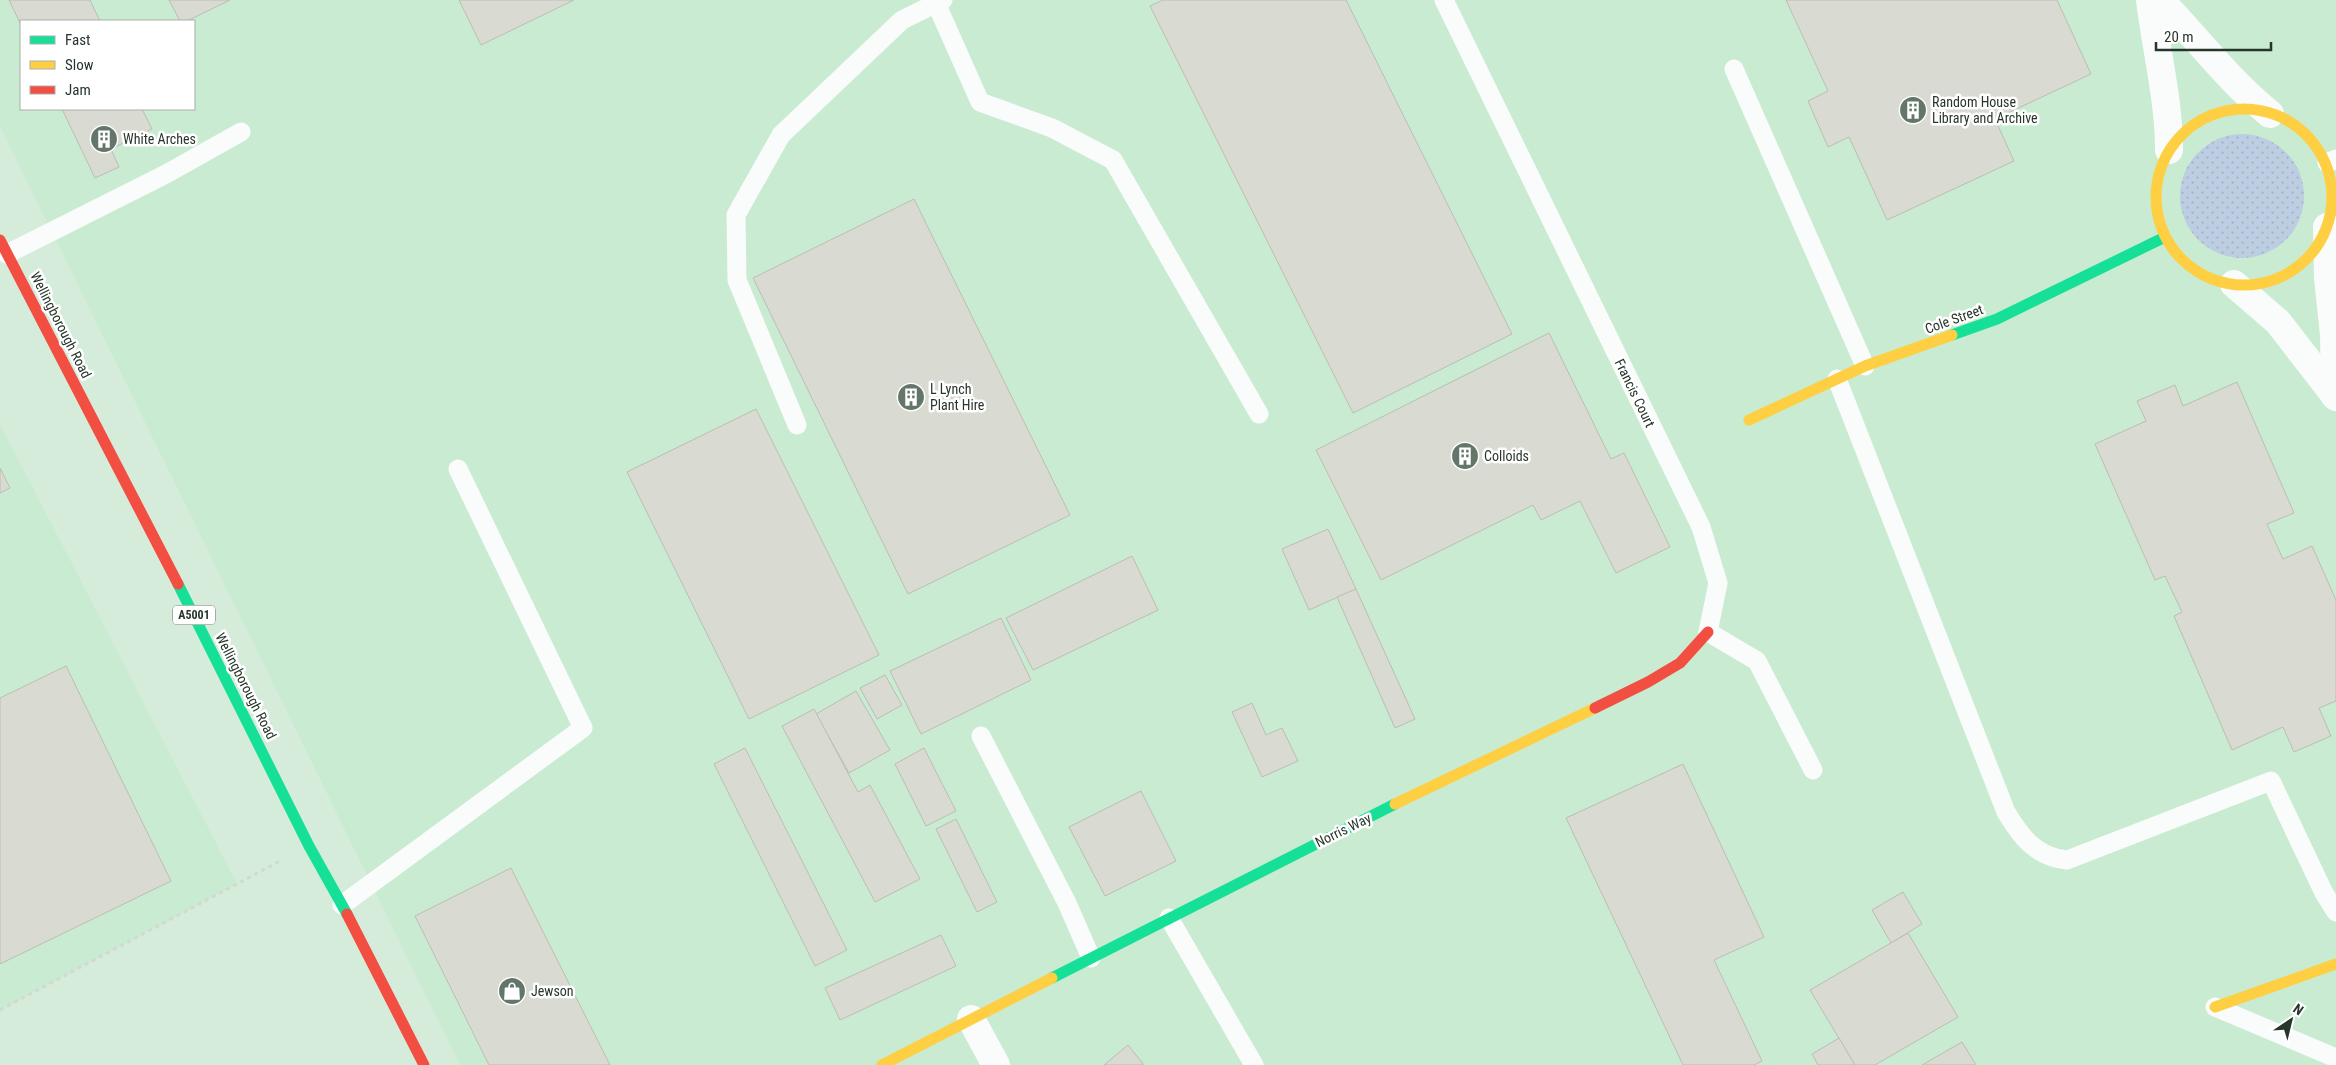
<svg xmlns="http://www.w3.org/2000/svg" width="2336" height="1065" viewBox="0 0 2336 1065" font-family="'Roboto Condensed',sans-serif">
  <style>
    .built { fill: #c8ebd1; fill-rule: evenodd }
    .grass { fill: url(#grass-dots) }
    .building { fill: #d9dad1; stroke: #bcbdb4 }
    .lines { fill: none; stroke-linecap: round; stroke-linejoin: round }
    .path { stroke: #d2d8d3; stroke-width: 3; stroke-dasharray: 4 4; stroke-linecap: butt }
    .lane { stroke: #f9fcfa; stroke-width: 19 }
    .street { stroke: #f9fcfa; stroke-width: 28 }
    .fast { stroke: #16e098; stroke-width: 11 }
    .slow { stroke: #ffcf43; stroke-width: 11 }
    .jam { stroke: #f24e42; stroke-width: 11 }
    .labels { text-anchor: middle; stroke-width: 5; stroke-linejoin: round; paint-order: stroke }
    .shield { fill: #fff; stroke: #68726b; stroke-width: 1 }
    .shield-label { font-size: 12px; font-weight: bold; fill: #27362b }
    .poi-label { font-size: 14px; fill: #27362b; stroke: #fff; text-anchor: start }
    .street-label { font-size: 14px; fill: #27362b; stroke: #fff }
  </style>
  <defs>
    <pattern id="grass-dots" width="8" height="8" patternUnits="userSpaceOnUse" patternTransform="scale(1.25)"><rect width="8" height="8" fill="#bdcee3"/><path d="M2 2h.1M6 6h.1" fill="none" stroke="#a2b2c3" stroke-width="1.8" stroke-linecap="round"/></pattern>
  </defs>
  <rect width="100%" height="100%" fill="#d6ecdb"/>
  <g class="built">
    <path d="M0,0H2336V1065H460L0,126ZM21,21H194V109H21ZM2216,139L2232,259L2203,245L2189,229V162L2203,146Z"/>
    <path d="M0,424L237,884L0,1010Z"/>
  </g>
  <circle class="grass" cx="2242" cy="196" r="62"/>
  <g class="building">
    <path d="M9,0H90L100,21H21V25Z"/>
    <path d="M169,0H230L187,21H180Z"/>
    <path d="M459,0H574L481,45Z"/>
    <path d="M1163,0H1346L1512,334L1353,413L1150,6Z"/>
    <path d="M1786,0H2057L2091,74L1995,119L2014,161L1887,220L1849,137L1828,147L1808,101L1828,91Z"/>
    <path d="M62,109H142L152,129L111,149L119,167L95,178Z"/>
    <path d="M914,199L1070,515L908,594L753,278Z"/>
    <path d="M1549,333L1611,459L1624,453L1670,547L1616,573L1580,501L1541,520L1533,505L1381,580L1316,450Z"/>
    <path d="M2237,382L2294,513L2267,524L2283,559L2312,546L2336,600V701L2319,708L2331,736L2294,752L2283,727L2232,750L2174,616L2182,612L2165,576L2155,580L2095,444L2146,421L2137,401L2175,385L2183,406Z"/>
    <path d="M756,409L879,655L749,719L627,472Z"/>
    <path d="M0,468L10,488L0,493Z"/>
    <path d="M1328,529L1356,589L1309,610L1282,549Z"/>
    <path d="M1132,556L1158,610L1033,670L1006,618Z"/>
    <path d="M1356,589L1415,719L1395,728L1337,597Z"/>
    <path d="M1001,618L1031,680L921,734L890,671Z"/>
    <path d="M66,666L171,881L0,964V698Z"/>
    <path d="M885,675L902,705L877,719L860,688Z"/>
    <path d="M856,691L890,750L849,773L816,714Z"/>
    <path d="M1252,703L1266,735L1282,728L1298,761L1262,777L1232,712Z"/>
    <path d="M814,709L858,792L870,785L920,879L875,902L782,726Z"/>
    <path d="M745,748L847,950L815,966L714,764Z"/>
    <path d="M924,748L956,811L926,826L895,764Z"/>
    <path d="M1683,764L1764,937L1714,960L1762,1061L1754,1065H1683L1566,818Z"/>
    <path d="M1141,791L1176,861L1105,896L1069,827Z"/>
    <path d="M956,819L997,902L977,912L936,829Z"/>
    <path d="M511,868L610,1065H489L415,916Z"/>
    <path d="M1903,892L1922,924L1891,943L1872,910Z"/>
    <path d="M1908,933L1958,1017L1875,1065H1855L1810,990Z"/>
    <path d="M941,935L956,966L840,1020L825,988Z"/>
    <path d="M1839,1038L1855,1065H1818L1812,1054Z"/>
    <path d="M1962,1042L1976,1065H1922Z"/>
    <path d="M1128,1045L1144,1065H1104Z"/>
  </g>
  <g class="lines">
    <path class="path" d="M0,1010L280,861"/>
    <g class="lane">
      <path d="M1444,0L1701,527L1718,583L1708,632L1757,661L1813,770"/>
      <path d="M936,3L980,102L1052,128L1113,160L1259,414"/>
      <path d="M1734,69L1865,366"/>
      <path d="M2327,163L2336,159"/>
      <path d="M7,254L166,174L241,132"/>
      <path d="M1837,379L2006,812C2021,837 2036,857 2067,860L2271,781L2324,893L2336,912"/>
      <path d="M797,425L737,280L736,215L781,135L902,20L943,0"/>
      <path d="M981,736L1067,903L1091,958"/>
      <path d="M342,905L583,728L458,469"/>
      <path d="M1169,918L1254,1065"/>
      <path d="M2215,1007L2336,1058"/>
    </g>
    <g class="street">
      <path d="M2150,0C2156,50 2169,100 2169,150"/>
      <path d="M2160,0C2197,38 2228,80 2270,114"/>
      <path d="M2327,227L2328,278L2334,335L2335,396"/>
      <path d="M2234,284L2278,322L2336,397"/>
      <path d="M971,1019L996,1065"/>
    </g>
    <g class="fast">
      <path d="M1952,335L1997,319L2165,237"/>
      <path d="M178,584L309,846L347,914"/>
      <path d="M1052,978L1395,804"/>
    </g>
    <g class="slow">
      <circle cx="2244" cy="197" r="88"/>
      <path d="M1749,420L1865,366L1952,335"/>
      <path d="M1395,804L1595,708"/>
      <path d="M2215,1007L2336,964"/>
      <path d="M882,1065L1052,978"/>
    </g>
    <g class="jam">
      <path d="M0,240L178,584"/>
      <path d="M1595,708L1648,682L1680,663L1708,632"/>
      <path d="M347,914L424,1065"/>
    </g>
  </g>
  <defs>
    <g id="building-disc" transform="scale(1.4375)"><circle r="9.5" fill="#647669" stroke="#fff"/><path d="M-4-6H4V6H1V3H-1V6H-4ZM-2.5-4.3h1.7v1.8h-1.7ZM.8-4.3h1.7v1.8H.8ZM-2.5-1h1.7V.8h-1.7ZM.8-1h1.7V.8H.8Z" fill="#fff"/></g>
    <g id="shop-disc" transform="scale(1.4375)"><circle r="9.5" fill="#647669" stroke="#fff"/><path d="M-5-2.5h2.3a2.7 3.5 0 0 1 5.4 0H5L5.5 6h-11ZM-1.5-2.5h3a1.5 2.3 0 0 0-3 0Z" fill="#fff"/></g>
  </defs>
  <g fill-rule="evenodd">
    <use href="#building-disc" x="1913" y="110"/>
    <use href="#building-disc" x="104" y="139"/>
    <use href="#building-disc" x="911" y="397"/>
    <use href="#building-disc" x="1465" y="456"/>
    <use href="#shop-disc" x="512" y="991"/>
  </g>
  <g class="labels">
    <rect class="shield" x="173" y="605.5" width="42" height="19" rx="4"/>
    <g class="shield-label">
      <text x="194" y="619">A5001</text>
    </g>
    <g class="poi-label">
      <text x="1932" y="107">Random House<tspan x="1932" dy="16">Library and Archive</tspan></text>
      <text x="123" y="144">White Arches</text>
      <text x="930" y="394">L Lynch<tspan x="930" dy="16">Plant Hire</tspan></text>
      <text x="1484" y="461">Colloids</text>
      <text x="531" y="996">Jewson</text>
    </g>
    <g class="street-label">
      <text transform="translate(1954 319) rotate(-20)" y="5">Cole Street</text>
      <text transform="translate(61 325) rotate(63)" y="5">Wellingborough Road</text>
      <text transform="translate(1635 393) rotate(64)" y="5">Francis Court</text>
      <text transform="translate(246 686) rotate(63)" y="5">Wellingborough Road</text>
      <text transform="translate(1343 830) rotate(-26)" y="5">Norris Way</text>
    </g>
  </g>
  <rect x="20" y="20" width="175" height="90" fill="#ffffff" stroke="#a9afaa"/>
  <rect x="30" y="36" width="25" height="8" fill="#16e098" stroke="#a9afaa"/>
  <text x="65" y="45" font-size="15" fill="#27362b">Fast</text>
  <rect x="30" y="61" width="25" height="8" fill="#ffcf43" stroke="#a9afaa"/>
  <text x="65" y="70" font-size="15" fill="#27362b">Slow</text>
  <rect x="30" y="86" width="25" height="8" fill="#f24e42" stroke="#a9afaa"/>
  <text x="65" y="95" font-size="15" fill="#27362b">Jam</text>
  <g transform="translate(2291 1020) rotate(35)" stroke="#ffffff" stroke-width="4" paint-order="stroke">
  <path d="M0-4L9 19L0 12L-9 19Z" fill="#27362b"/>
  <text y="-8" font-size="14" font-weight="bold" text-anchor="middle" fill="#27362b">N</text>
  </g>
  <path d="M2156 42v8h115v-8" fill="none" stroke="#27362b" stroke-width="2.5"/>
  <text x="2164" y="42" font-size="15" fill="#27362b" stroke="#ffffff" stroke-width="4" paint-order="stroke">20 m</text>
</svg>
